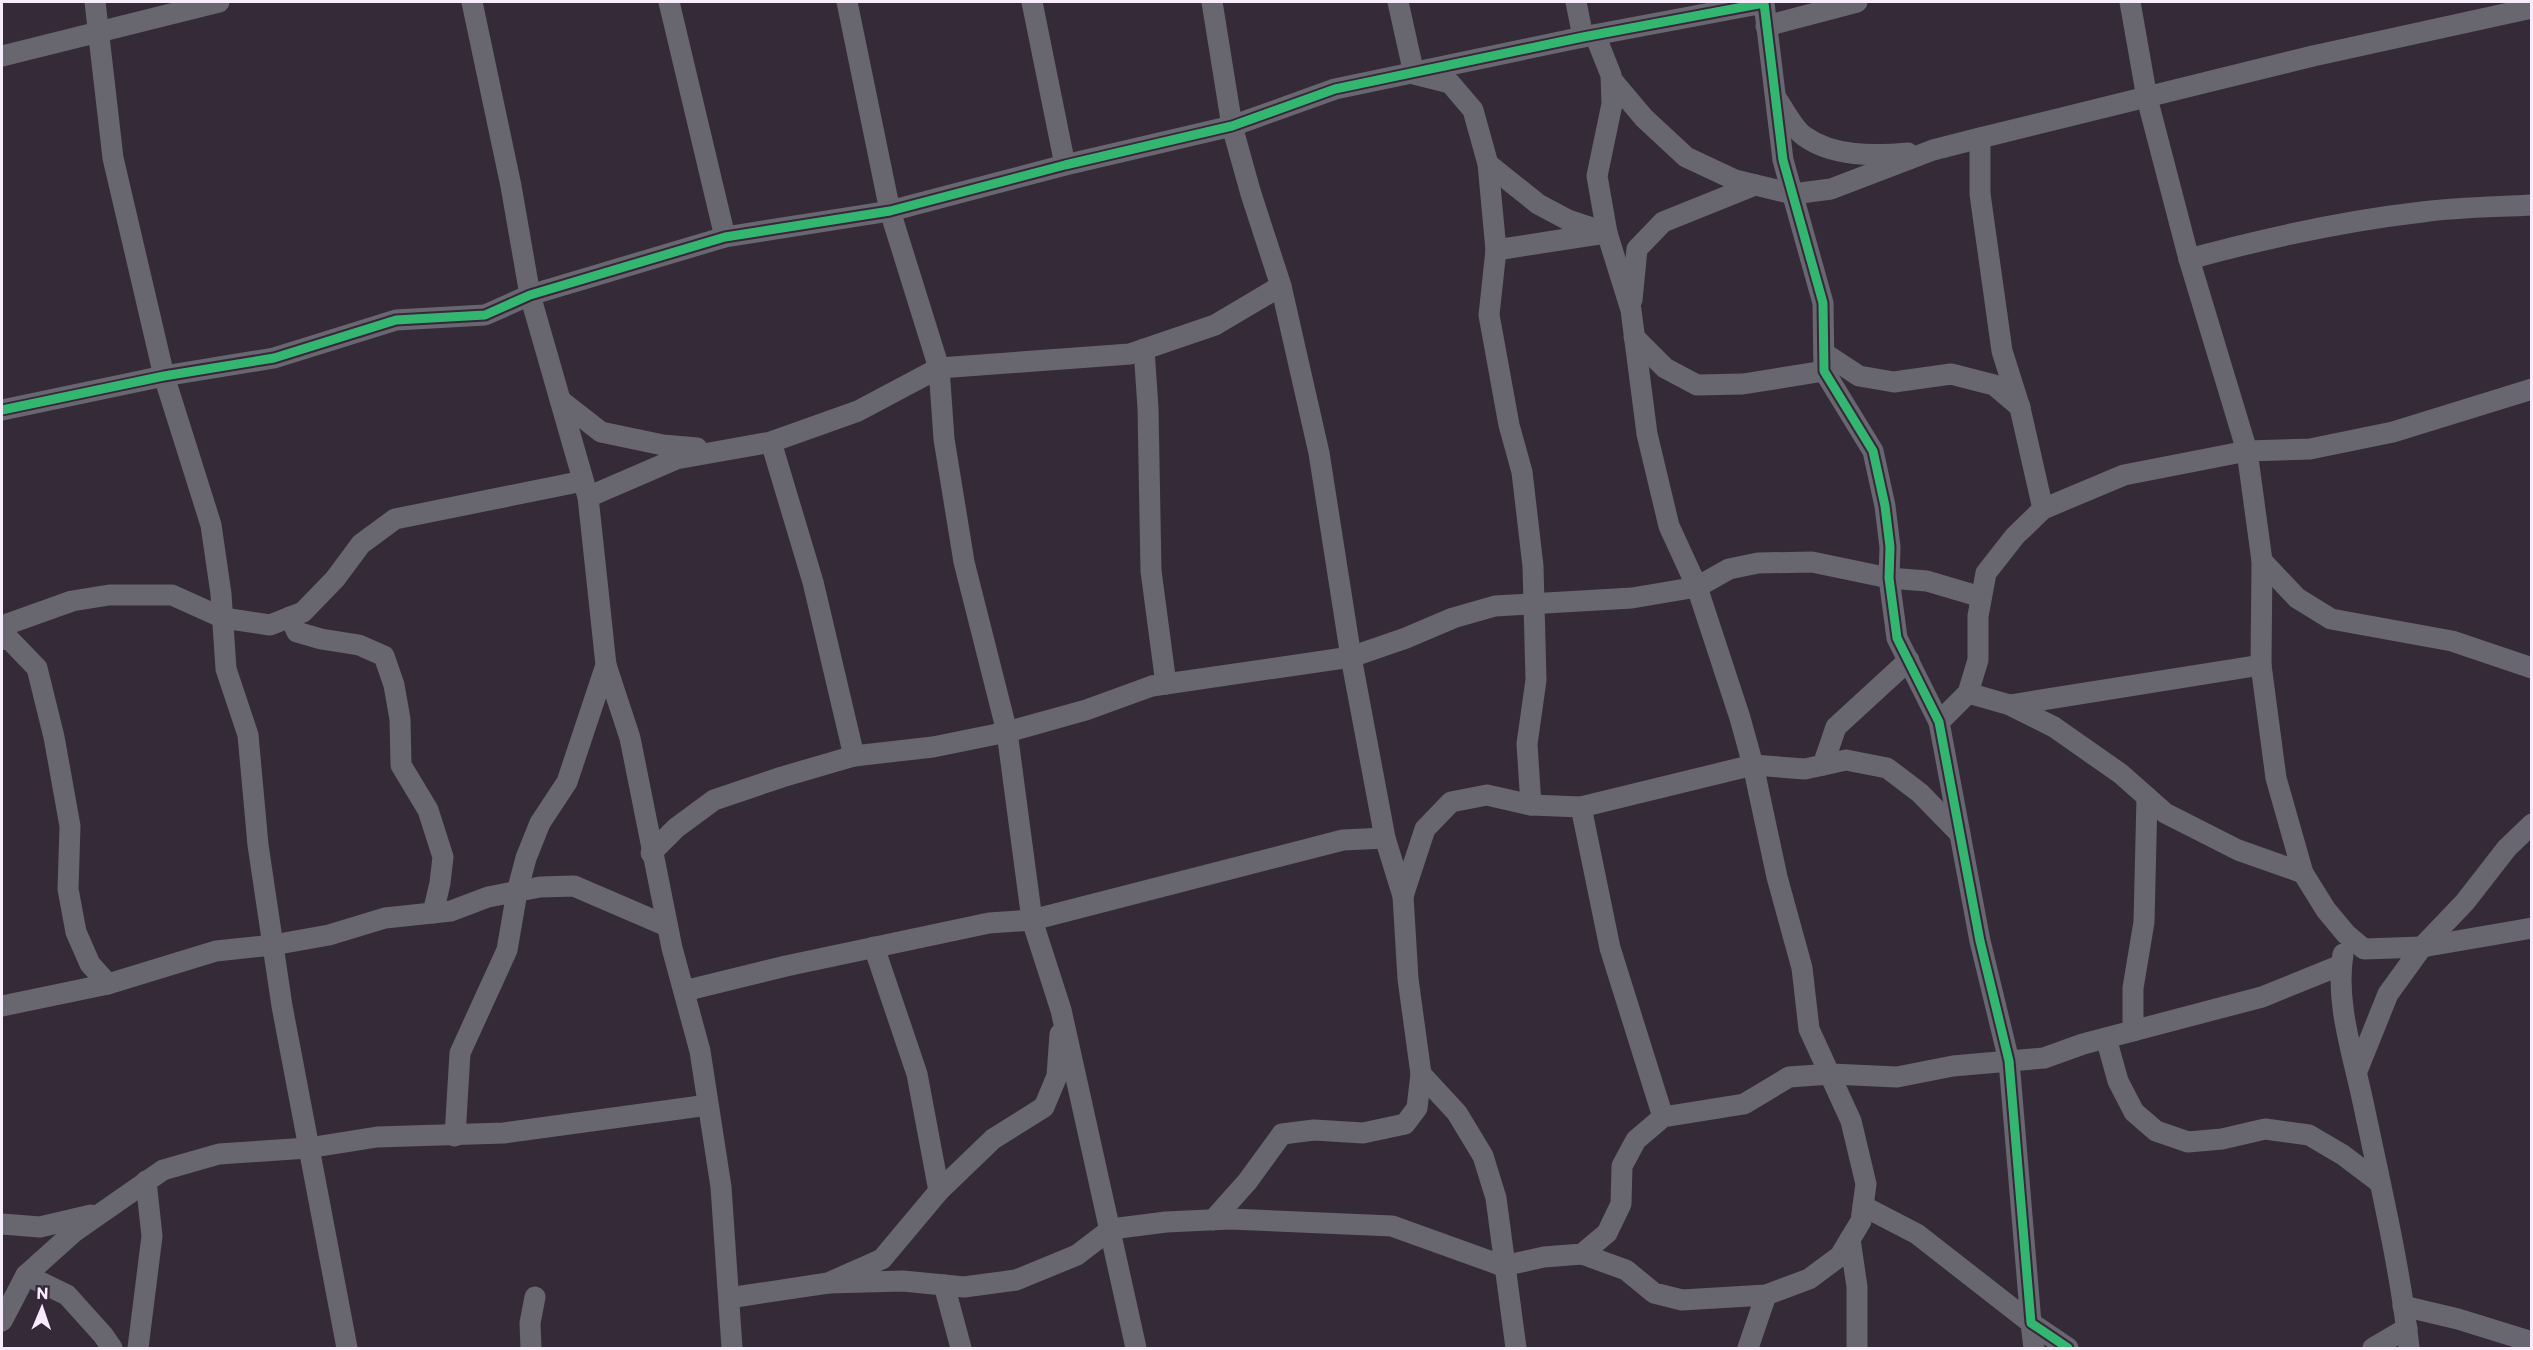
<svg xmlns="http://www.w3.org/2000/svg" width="2533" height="1350" viewBox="0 0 2533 1350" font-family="Commissioner,sans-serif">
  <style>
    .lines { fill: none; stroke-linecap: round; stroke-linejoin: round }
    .minor { stroke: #68666e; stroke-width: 21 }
    .cycleway-casing { stroke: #38263d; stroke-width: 13 }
    .cycleway { stroke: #33b770; stroke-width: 9 }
  </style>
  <rect width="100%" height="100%" fill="#352b38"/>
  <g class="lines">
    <g class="minor">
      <path d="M95,2L113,158L164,376L211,525L221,594L226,669L248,735L258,845L282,1006L347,1348"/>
      <path d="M472,2L511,186L530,295L588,497L606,665L630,738L672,948L700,1051L721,1187L732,1348"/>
      <path d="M669,2L725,237"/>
      <path d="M847,2L890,211L939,368L944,439L964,562L1007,732L1032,920L1061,1010L1136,1348"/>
      <path d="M1032,2L1065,165"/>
      <path d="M1212,2L1232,126L1251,194L1281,286L1319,453L1351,657L1385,838L1403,896L1408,979L1421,1074L1457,1113L1483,1156L1496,1198L1516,1348"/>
      <path d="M1398,2L1414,74L1450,83L1473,110L1488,164L1496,250L1489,315L1509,425L1522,472L1533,566L1536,680L1527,744L1531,805"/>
      <path d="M1576,2L1583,37"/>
      <path d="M2130,2L2147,98L2189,259L2247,451L2262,561L2261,665L2276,778L2303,873L2326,910L2346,934L2364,949L2422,947L2532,928"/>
      <path d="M1766,26L1857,2"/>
      <path d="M2,56L219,2"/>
      <path d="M1612,80L1644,118L1686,157L1735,180L1793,194L1831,189L1933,150L1980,138L2313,56L2532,8"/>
      <path d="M1776,98C1784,109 1793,128 1804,136C1833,157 1874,156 1908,153"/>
      <path d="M1980,138V194L2002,351L2020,408L2043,509"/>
      <path d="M1488,164L1538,204L1568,220L1607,233"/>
      <path d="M1496,250L1599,234"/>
      <path d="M2189,259C2266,238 2343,221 2422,212C2458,207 2495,207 2532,205"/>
      <path d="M1632,300L1637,249L1663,222L1755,185"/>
      <path d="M1634,337L1665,368L1697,385L1743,384L1824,371"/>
      <path d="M1144,349L1148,408L1151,571L1166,684"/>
      <path d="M1824,353L1859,376L1894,382L1951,374L1994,385L2020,407"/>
      <path d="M560,400L601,432L663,445L697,448"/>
      <path d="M2,410L164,376L274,358L396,320L485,315L530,295L725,237L890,211L1065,165L1232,126L1335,89L1583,37L1764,3L1783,160L1823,303L1824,371L1873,451L1885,506L1890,547L1889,578L1897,638L1939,722L1980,941L2009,1061L2031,1323L2068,1348"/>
      <path d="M771,442L813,582L854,756"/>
      <path d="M588,497L676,459L771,442L858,411L939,368L1130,354L1215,325L1281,286"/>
      <path d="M2262,561L2297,598L2331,619L2452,641L2532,668"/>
      <path d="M290,617L297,632L321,639L359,645L384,656L394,685L400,719L401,765L428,810L443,857L440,883L433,913"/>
      <path d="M2,626L72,601L109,595H172L223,618L270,625L303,612L335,579L361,544L395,519L583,481"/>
      <path d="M2,639L10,640L37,668L54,737L70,826L68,889L76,932L90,964L108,984"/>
      <path d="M1968,693L2010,705L2054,727L2121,774L2165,813L2238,850L2303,873"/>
      <path d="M2010,705L2261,665"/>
      <path d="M1939,722L1968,693L1978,660V616L1986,573L2015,536L2043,509L2124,475L2247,451L2310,449L2393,432L2532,389"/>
      <path d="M1823,765L1836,727L1909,660"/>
      <path d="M1581,807L1610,948L1663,1117"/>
      <path d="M651,853L676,828L714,800L782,777L854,756L933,747L1007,732L1086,710L1152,686L1351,657L1406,638L1453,618L1495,606L1632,598L1697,587L1729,569L1758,563L1812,562L1889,578L1927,581L1981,597"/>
      <path d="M1403,896L1425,829L1451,802L1487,795L1531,805L1581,807L1753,765L1805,769L1846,760L1887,768L1920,793L1960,834"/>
      <path d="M874,947L917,1074L939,1191"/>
      <path d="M2343,954C2335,1003 2353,1054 2363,1102C2380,1183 2400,1266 2409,1348"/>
      <path d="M684,991L786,966L989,923L1032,920L1343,840L1385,838"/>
      <path d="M2,1006L108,984L216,951L273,945L329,935L385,918L451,911L488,897L540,887L574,886L667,926"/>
      <path d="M2133,1031V988L2144,922L2147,797"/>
      <path d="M2106,1038L2118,1081L2134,1112L2156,1131L2188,1142L2222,1139L2265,1129L2309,1135L2343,1155L2380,1183"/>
      <path d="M2357,1071L2388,994L2422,947L2465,902L2507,848L2532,824"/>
      <path d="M455,1136L460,1053L507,950L517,892L526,858L540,823L567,782L606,665"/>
      <path d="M1863,1206L1917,1234L2031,1323L2034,1348"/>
      <path d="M1213,1220L1247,1182L1282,1134L1314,1130L1363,1133L1405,1124L1417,1108L1421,1074"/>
      <path d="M2,1224L40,1227L91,1215"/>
      <path d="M1850,1239L1857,1287V1348"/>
      <path d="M1582,1254L1626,1270L1654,1293L1682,1300L1766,1295L1809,1279L1840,1256L1861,1221L1866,1184L1851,1121L1809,1029L1802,968L1777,877L1753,765L1740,718L1697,587L1669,526L1647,434L1631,310L1607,233L1597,176L1612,104L1611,75L1595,35"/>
      <path d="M26,1275L67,1295L103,1335L112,1348"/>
      <path d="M828,1283L903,1281L964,1287L1016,1280L1077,1255L1111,1229L1166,1222L1230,1219L1392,1226L1503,1266L1544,1257L1582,1254L1607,1233L1621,1204L1622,1166L1636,1140L1663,1117L1744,1104L1789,1077L1831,1074L1897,1077L1953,1066L2044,1058L2083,1044L2262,997L2341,965"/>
      <path d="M944,1285L961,1348"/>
      <path d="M729,1298L828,1283L882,1259L939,1191L993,1139L1044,1107L1057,1076L1060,1034"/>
      <path d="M2403,1306L2458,1319L2532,1342"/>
      <path d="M2,1321L26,1275L74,1232L163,1170L219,1154L308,1148L377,1137L504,1133L708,1105"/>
      <path d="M138,1348L152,1236L146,1181"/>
      <path d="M531,1348L530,1323L535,1297"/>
      <path d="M1748,1348L1766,1295"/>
      <path d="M2373,1348L2407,1328"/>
    </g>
    <g class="cycleway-casing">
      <path id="cycleway" d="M2,410L164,376L274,358L396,320L485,315L530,295L725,237L890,211L1065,165L1232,126L1335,89L1583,37L1764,3L1783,160L1823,303L1824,371L1873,451L1885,506L1890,547L1889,578L1897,638L1939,722L1980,941L2009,1061L2031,1323L2068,1348"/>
    </g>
    <use href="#cycleway" class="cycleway"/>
  </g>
  <rect width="2533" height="1350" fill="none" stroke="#f7ecfb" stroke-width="6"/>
  <g transform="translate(42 1308) rotate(2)" stroke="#38263d" stroke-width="4.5" paint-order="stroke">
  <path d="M0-4.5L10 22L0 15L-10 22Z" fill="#f7ecfb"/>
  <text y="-9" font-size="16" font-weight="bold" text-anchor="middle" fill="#f7ecfb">N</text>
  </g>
</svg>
